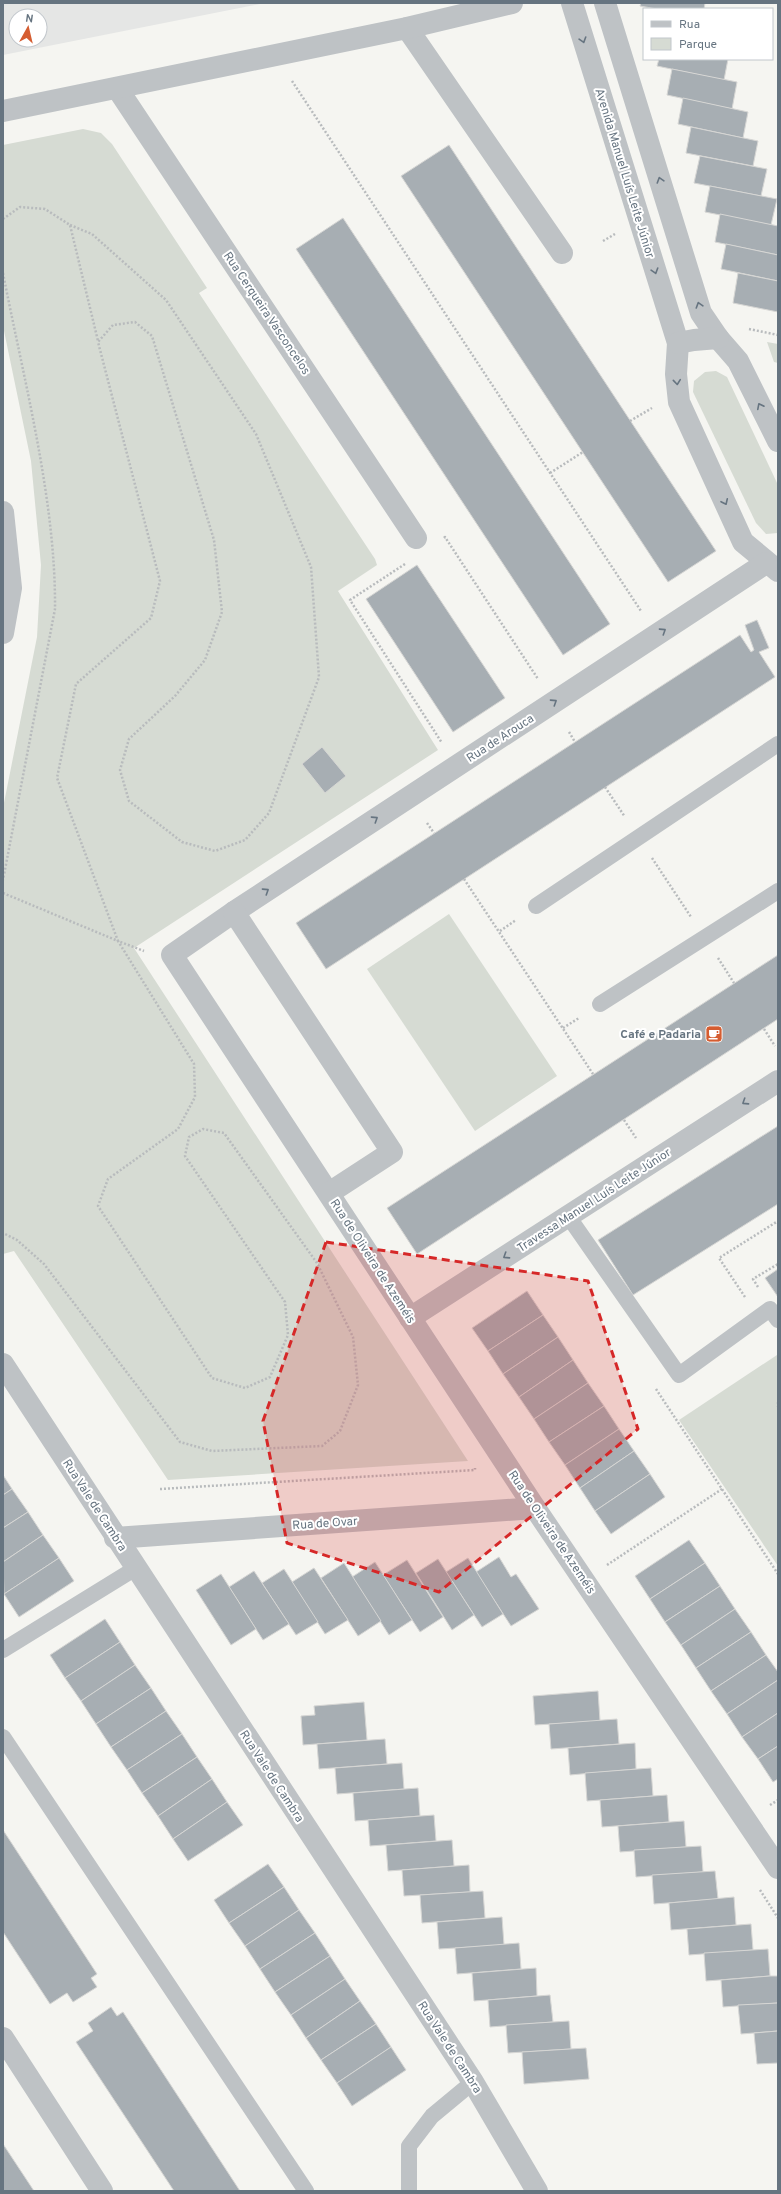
<svg xmlns="http://www.w3.org/2000/svg" width="781" height="2194" viewBox="0 0 781 2194" font-family="Overpass,sans-serif">
  <style>
    .built { fill: #e5e6e5; fill-rule: evenodd }
    .green { fill: #d6dbd3 }
    .building { fill: #a7aeb3; stroke: #d6d6d4 }
    .lines { fill: none; stroke-linecap: round; stroke-linejoin: round }
    .path { stroke: #b8bbbd; stroke-width: 2.5; stroke-dasharray: 2 2; stroke-linecap: butt }
    .service { stroke: #bec2c5; stroke-width: 16 }
    .minor { stroke: #bec2c5; stroke-width: 22 }
    .oneway { stroke: #667480 }
    .marked { fill: #d62828; fill-opacity: 0.2; stroke: #d62828; stroke-width: 3; stroke-dasharray: 8 5; stroke-linejoin: round }
    .labels { text-anchor: middle; stroke-width: 4; stroke-linejoin: round; paint-order: stroke }
    .street-label { font-size: 12px; fill: #667480; stroke: #fff }
    .poi-label { font-size: 12px; font-weight: bold; fill: #667480; stroke: #fff; text-anchor: end }
  </style>
  <rect width="100%" height="100%" fill="#f5f5f1"/>
  <path class="built" d="M3,3H265L3,55ZM16,16H40V40H16Z"/>
  <g class="green">
    <path d="M83,129L101,133L112,144L207,288L199,293L375,559L377,565L338,591L438,750L134,948L468,1461L168,1480L14,1251L3,1254V808L37,637L41,565L31,461L3,326V145Z"/>
    <path d="M767,342L778,344V363L774,362Z"/>
    <path d="M716,371L727,377L778,485V533L766,534L756,523L693,392L694,381L705,372Z"/>
    <path d="M449,914L557,1076L475,1131L367,969Z"/>
    <path d="M777,1355L778,1356V1566L679,1420Z"/>
  </g>
  <g class="building">
    <path d="M641,3H705L704,9H657L640,6Z"/>
    <path d="M659,59H728L724,80L657,66Z"/>
    <path d="M672,69L737,82L732,109L667,95Z"/>
    <path d="M683,98L748,112L743,138L678,124Z"/>
    <path d="M691,127L758,141L753,166L686,153Z"/>
    <path d="M449,145L716,551L668,582L401,176Z"/>
    <path d="M700,156L767,169L761,196L694,183Z"/>
    <path d="M710,186L777,199L771,225L705,212Z"/>
    <path d="M720,214L778,226V255L715,242Z"/>
    <path d="M343,218L610,624L563,655L296,249Z"/>
    <path d="M726,244L778,255V281L721,269Z"/>
    <path d="M738,273L778,281V312L733,303Z"/>
    <path d="M417,565L505,698L453,732L366,599Z"/>
    <path d="M757,620L769,648L759,652L775,677L326,969L296,923L740,635L751,652L754,650L745,625Z"/>
    <path d="M322,747L346,776L325,793L302,764Z"/>
    <path d="M778,955V1019L417,1254L387,1208Z"/>
    <path d="M778,1126V1204L633,1295L598,1240Z"/>
    <path d="M778,1269V1297L765,1278Z"/>
    <path d="M527,1291L543,1315L488,1351L472,1328Z"/>
    <path d="M543,1315L558,1337L503,1374L488,1351Z"/>
    <path d="M558,1337L573,1360L519,1397L503,1374Z"/>
    <path d="M573,1360L588,1383L534,1419L519,1397Z"/>
    <path d="M588,1383L604,1406L549,1442L534,1419Z"/>
    <path d="M604,1406L619,1429L565,1465L549,1442Z"/>
    <path d="M619,1429L634,1451L580,1488L565,1465Z"/>
    <path d="M634,1451L650,1474L595,1511L580,1488Z"/>
    <path d="M650,1474L665,1497L611,1534L595,1511Z"/>
    <path d="M3,1475L12,1489L3,1495Z"/>
    <path d="M12,1489L28,1512L3,1528V1495Z"/>
    <path d="M28,1512L43,1535L3,1562V1528Z"/>
    <path d="M43,1535L59,1558L4,1594L3,1562Z"/>
    <path d="M689,1540L705,1563L650,1599L635,1576Z"/>
    <path d="M499,1557L511,1577L516,1574L539,1609L511,1626L476,1572Z"/>
    <path d="M59,1558L74,1581L19,1617L4,1594Z"/>
    <path d="M468,1558L503,1614L482,1627L446,1572Z"/>
    <path d="M438,1559L474,1615L452,1630L416,1573Z"/>
    <path d="M407,1560L443,1617L420,1632L383,1575Z"/>
    <path d="M375,1562L412,1620L389,1635L352,1577Z"/>
    <path d="M344,1563L381,1621L358,1636L321,1578Z"/>
    <path d="M705,1563L720,1586L665,1622L650,1599Z"/>
    <path d="M314,1568L348,1620L325,1634L292,1582Z"/>
    <path d="M284,1569L318,1622L296,1635L262,1583Z"/>
    <path d="M254,1571L289,1624L263,1640L229,1587Z"/>
    <path d="M221,1574L256,1629L231,1645L196,1590Z"/>
    <path d="M720,1586L735,1609L681,1645L665,1622Z"/>
    <path d="M735,1609L751,1632L696,1668L681,1645Z"/>
    <path d="M105,1619L120,1642L65,1678L50,1655Z"/>
    <path d="M751,1632L766,1655L711,1691L696,1668Z"/>
    <path d="M120,1642L135,1665L81,1701L65,1678Z"/>
    <path d="M766,1655L778,1672V1680L727,1714L711,1691Z"/>
    <path d="M135,1665L151,1688L96,1724L81,1701Z"/>
    <path d="M778,1680V1713L742,1737L727,1714Z"/>
    <path d="M151,1688L166,1711L111,1747L96,1724Z"/>
    <path d="M598,1691L600,1721L535,1725L533,1696Z"/>
    <path d="M364,1702L367,1740L303,1745L301,1716L315,1715L314,1706Z"/>
    <path d="M166,1711L182,1734L127,1770L111,1747Z"/>
    <path d="M778,1713V1746L758,1759L742,1737Z"/>
    <path d="M617,1719L619,1744L551,1749L549,1724Z"/>
    <path d="M182,1734L197,1757L142,1793L127,1770Z"/>
    <path d="M385,1739L387,1764L319,1769L317,1744Z"/>
    <path d="M635,1743L636,1769L570,1775L568,1748Z"/>
    <path d="M778,1746V1779L773,1782L758,1759Z"/>
    <path d="M197,1757L212,1779L158,1816L142,1793Z"/>
    <path d="M402,1763L404,1789L337,1794L335,1768Z"/>
    <path d="M651,1768L653,1796L587,1801L585,1773Z"/>
    <path d="M212,1779L227,1802L173,1839L158,1816Z"/>
    <path d="M418,1788L420,1816L355,1821L353,1793Z"/>
    <path d="M667,1795L669,1822L602,1827L600,1800Z"/>
    <path d="M227,1802L243,1825L188,1861L173,1839Z"/>
    <path d="M434,1815L436,1841L370,1846L368,1820Z"/>
    <path d="M684,1821L686,1847L620,1852L618,1826Z"/>
    <path d="M3,1830L97,1974L91,1978L97,1987L73,2002L67,1993L50,2004L3,1932Z"/>
    <path d="M452,1840L454,1866L388,1871L386,1845Z"/>
    <path d="M701,1846L703,1872L636,1877L634,1850Z"/>
    <path d="M268,1864L284,1887L229,1923L214,1900Z"/>
    <path d="M469,1865L470,1892L404,1896L402,1870Z"/>
    <path d="M715,1871L718,1899L654,1904L652,1875Z"/>
    <path d="M284,1887L299,1910L245,1946L229,1923Z"/>
    <path d="M483,1891L485,1918L422,1923L420,1895Z"/>
    <path d="M734,1897L736,1925L671,1930L669,1903Z"/>
    <path d="M299,1910L315,1933L260,1969L245,1946Z"/>
    <path d="M502,1917L504,1945L439,1949L437,1922Z"/>
    <path d="M751,1924L753,1950L689,1955L687,1929Z"/>
    <path d="M315,1933L330,1956L275,1992L260,1969Z"/>
    <path d="M519,1943L521,1969L457,1974L455,1948Z"/>
    <path d="M768,1949L770,1976L706,1981L704,1953Z"/>
    <path d="M330,1956L345,1979L291,2015L275,1992Z"/>
    <path d="M536,1968L537,1996L474,2001L472,1973Z"/>
    <path d="M770,1976H778V2003L723,2007L721,1980Z"/>
    <path d="M345,1979L360,2001L306,2038L291,2015Z"/>
    <path d="M550,1995L553,2022L490,2027L488,2000Z"/>
    <path d="M360,2001L376,2024L321,2060L306,2038Z"/>
    <path d="M778,2003V2031L741,2034L738,2005Z"/>
    <path d="M111,2007L117,2016L123,2012L240,2191H174L76,2042L93,2031L88,2023Z"/>
    <path d="M569,2021L571,2049L508,2053L506,2025Z"/>
    <path d="M376,2024L391,2047L337,2083L321,2060Z"/>
    <path d="M778,2031V2063L757,2064L754,2033Z"/>
    <path d="M391,2047L406,2070L352,2106L337,2083Z"/>
    <path d="M586,2048L589,2079L524,2084L522,2052Z"/>
    <path d="M3,2144L34,2191H3Z"/>
  </g>
  <g class="lines">
    <g class="path">
      <path d="M292,81L641,611"/>
      <path d="M3,219L20,207L45,209L70,225L98,341"/>
      <path d="M70,225L92,234L166,300L256,434L311,567L319,677L269,813L245,840L215,851L182,842L129,801L120,770L129,739L175,696L205,660L222,612L214,540L152,336L135,322L113,325L98,342L160,581L151,618L76,684L57,778L118,941L144,951"/>
      <path d="M603,241L615,234"/>
      <path d="M3,273C24,381 56,501 55,609L3,880"/>
      <path d="M749,329L778,335"/>
      <path d="M630,421L652,408"/>
      <path d="M550,473L583,452"/>
      <path d="M444,538L445,537L538,679"/>
      <path d="M405,564L350,600L442,743"/>
      <path d="M569,732L575,742"/>
      <path d="M605,787L625,817"/>
      <path d="M427,823L434,833"/>
      <path d="M652,858L691,917"/>
      <path d="M464,879L593,1074"/>
      <path d="M3,893L118,941L194,1064L195,1097L178,1129L108,1179L98,1206L212,1378L245,1388L270,1377L288,1335L285,1302L185,1156L189,1137L203,1129L224,1133L317,1263L353,1337L358,1385L340,1431L322,1446L212,1451L180,1442L44,1264L17,1240L3,1233"/>
      <path d="M500,931L516,920"/>
      <path d="M718,958L734,983"/>
      <path d="M563,1028L579,1018"/>
      <path d="M764,1029L775,1046"/>
      <path d="M624,1120L636,1138"/>
      <path d="M758,1287L753,1279L778,1264"/>
      <path d="M745,1297L719,1258L778,1221"/>
      <path d="M656,1389L778,1574"/>
      <path d="M778,1402V1407"/>
      <path d="M160,1489L475,1470V1468"/>
      <path d="M607,1565L722,1489"/>
      <path d="M770,1805L778,1800"/>
      <path d="M760,1890L778,1918"/>
    </g>
    <g class="service">
      <path d="M536,906L778,744"/>
      <path d="M600,1004L778,891"/>
      <path d="M568,1216L679,1375L770,1309L778,1320"/>
      <path d="M3,1650L136,1568"/>
      <path d="M3,1737L306,2191"/>
      <path d="M409,2191V2146L432,2116L473,2082"/>
    </g>
    <g class="minor">
      <path d="M572,3L678,343L676,374L679,402L743,542L778,571"/>
      <path d="M605,3L701,313L718,338L738,361L778,441"/>
      <path d="M407,28L562,253"/>
      <path d="M117,88L416,538"/>
      <path d="M3,111L407,28L512,3"/>
      <path d="M678,343L694,340L718,338"/>
      <path d="M3,512L11,588L3,633"/>
      <path d="M766,563L234,912L172,955L535,1508L778,1868"/>
      <path d="M234,912L392,1152L329,1193"/>
      <path d="M410,1318L778,1081"/>
      <path d="M3,1364L473,2082L537,2191"/>
      <path d="M115,1538L535,1508"/>
      <path d="M3,2038L102,2191"/>
    </g>
  </g>
  <defs><path id="oneway-chevron" d="M-2-3.5L2.5 0L-2 3.5" fill="none" stroke-width="1.6" stroke-linecap="round" stroke-linejoin="round"/></defs>
  <g class="oneway">
    <use href="#oneway-chevron" transform="translate(583 40) rotate(73)"/>
    <use href="#oneway-chevron" transform="translate(660 180) rotate(-107)"/>
    <use href="#oneway-chevron" transform="translate(655 271) rotate(73)"/>
    <use href="#oneway-chevron" transform="translate(699 305) rotate(-107)"/>
    <use href="#oneway-chevron" transform="translate(677 382) rotate(84)"/>
    <use href="#oneway-chevron" transform="translate(760 406) rotate(-117)"/>
    <use href="#oneway-chevron" transform="translate(725 502) rotate(65)"/>
    <use href="#oneway-chevron" transform="translate(663 631) rotate(-33)"/>
    <use href="#oneway-chevron" transform="translate(554 702) rotate(-33)"/>
    <use href="#oneway-chevron" transform="translate(375 819) rotate(-33)"/>
    <use href="#oneway-chevron" transform="translate(266 891) rotate(-33)"/>
    <use href="#oneway-chevron" transform="translate(745 1102) rotate(147)"/>
    <use href="#oneway-chevron" transform="translate(506 1256) rotate(147)"/>
  </g>
  <path class="marked" d="M326,1242L588,1281L638,1429L439,1592L287,1543L263,1421Z"/>
  <defs>
    <g id="cafe-square" transform="scale(0.9)"><rect x="-9" y="-9" width="18" height="18" rx="4" fill="#d55d31" stroke="#fff"/><path d="M-5.5-4.5H6V0H3Q3 3.5 0 3.5H-2.5Q-5.5 3.5-5.5 0ZM3-3.2v2h1.7v-2ZM-6 4.5H4V6H-6Z" fill="#fff"/></g>
  </defs>
  <g fill-rule="evenodd">
    <use href="#cafe-square" x="714" y="1034"/>
  </g>
  <g class="labels">
    <g class="street-label">
      <text transform="translate(625 173) rotate(73)" y="4">Avenida Manuel Luís Leite Júnior</text>
      <text transform="translate(267 313) rotate(56)" y="4">Rua Cerqueira Vasconcelos</text>
      <text transform="translate(500 738) rotate(-33)" y="4">Rua de Arouca</text>
      <text transform="translate(594 1200) rotate(-33)" y="4">Travessa Manuel Luís Leite Júnior</text>
      <text transform="translate(373 1261) rotate(57)" y="4">Rua de Oliveira de Azeméis</text>
      <text transform="translate(95 1505) rotate(57)" y="4">Rua Vale de Cambra</text>
      <text transform="translate(325 1523) rotate(-4)" y="4">Rua de Ovar</text>
      <text transform="translate(552 1532) rotate(56)" y="4">Rua de Oliveira de Azeméis</text>
      <text transform="translate(272 1776) rotate(57)" y="4">Rua Vale de Cambra</text>
      <text transform="translate(450 2047) rotate(57)" y="4">Rua Vale de Cambra</text>
    </g>
    <g class="poi-label">
      <text x="701" y="1038">Café e Padaria</text>
    </g>
  </g>
  <rect width="781" height="2194" fill="none" stroke="#667480" stroke-width="8"/>
  <rect x="643" y="8" width="130" height="52" fill="#ffffff" stroke="#c2c7cc"/>
  <rect x="651" y="21" width="20" height="6" fill="#bec2c5" stroke="#c2c7cc"/>
  <text x="679" y="28" font-size="12" fill="#667480">Rua</text>
  <rect x="651" y="38" width="20" height="12" fill="#d6dbd3" stroke="#c2c7cc"/>
  <text x="679" y="48" font-size="12" fill="#667480">Parque</text>
  <g transform="translate(28 28) rotate(8)"><circle r="19" fill="#ffffff" stroke="#c2c7cc"/>
  <path d="M0-3L7 15L0 10L-7 15Z" fill="#d55d31"/>
  <text y="-6" font-size="11" font-weight="bold" text-anchor="middle" fill="#667480">N</text>
  </g>
</svg>
